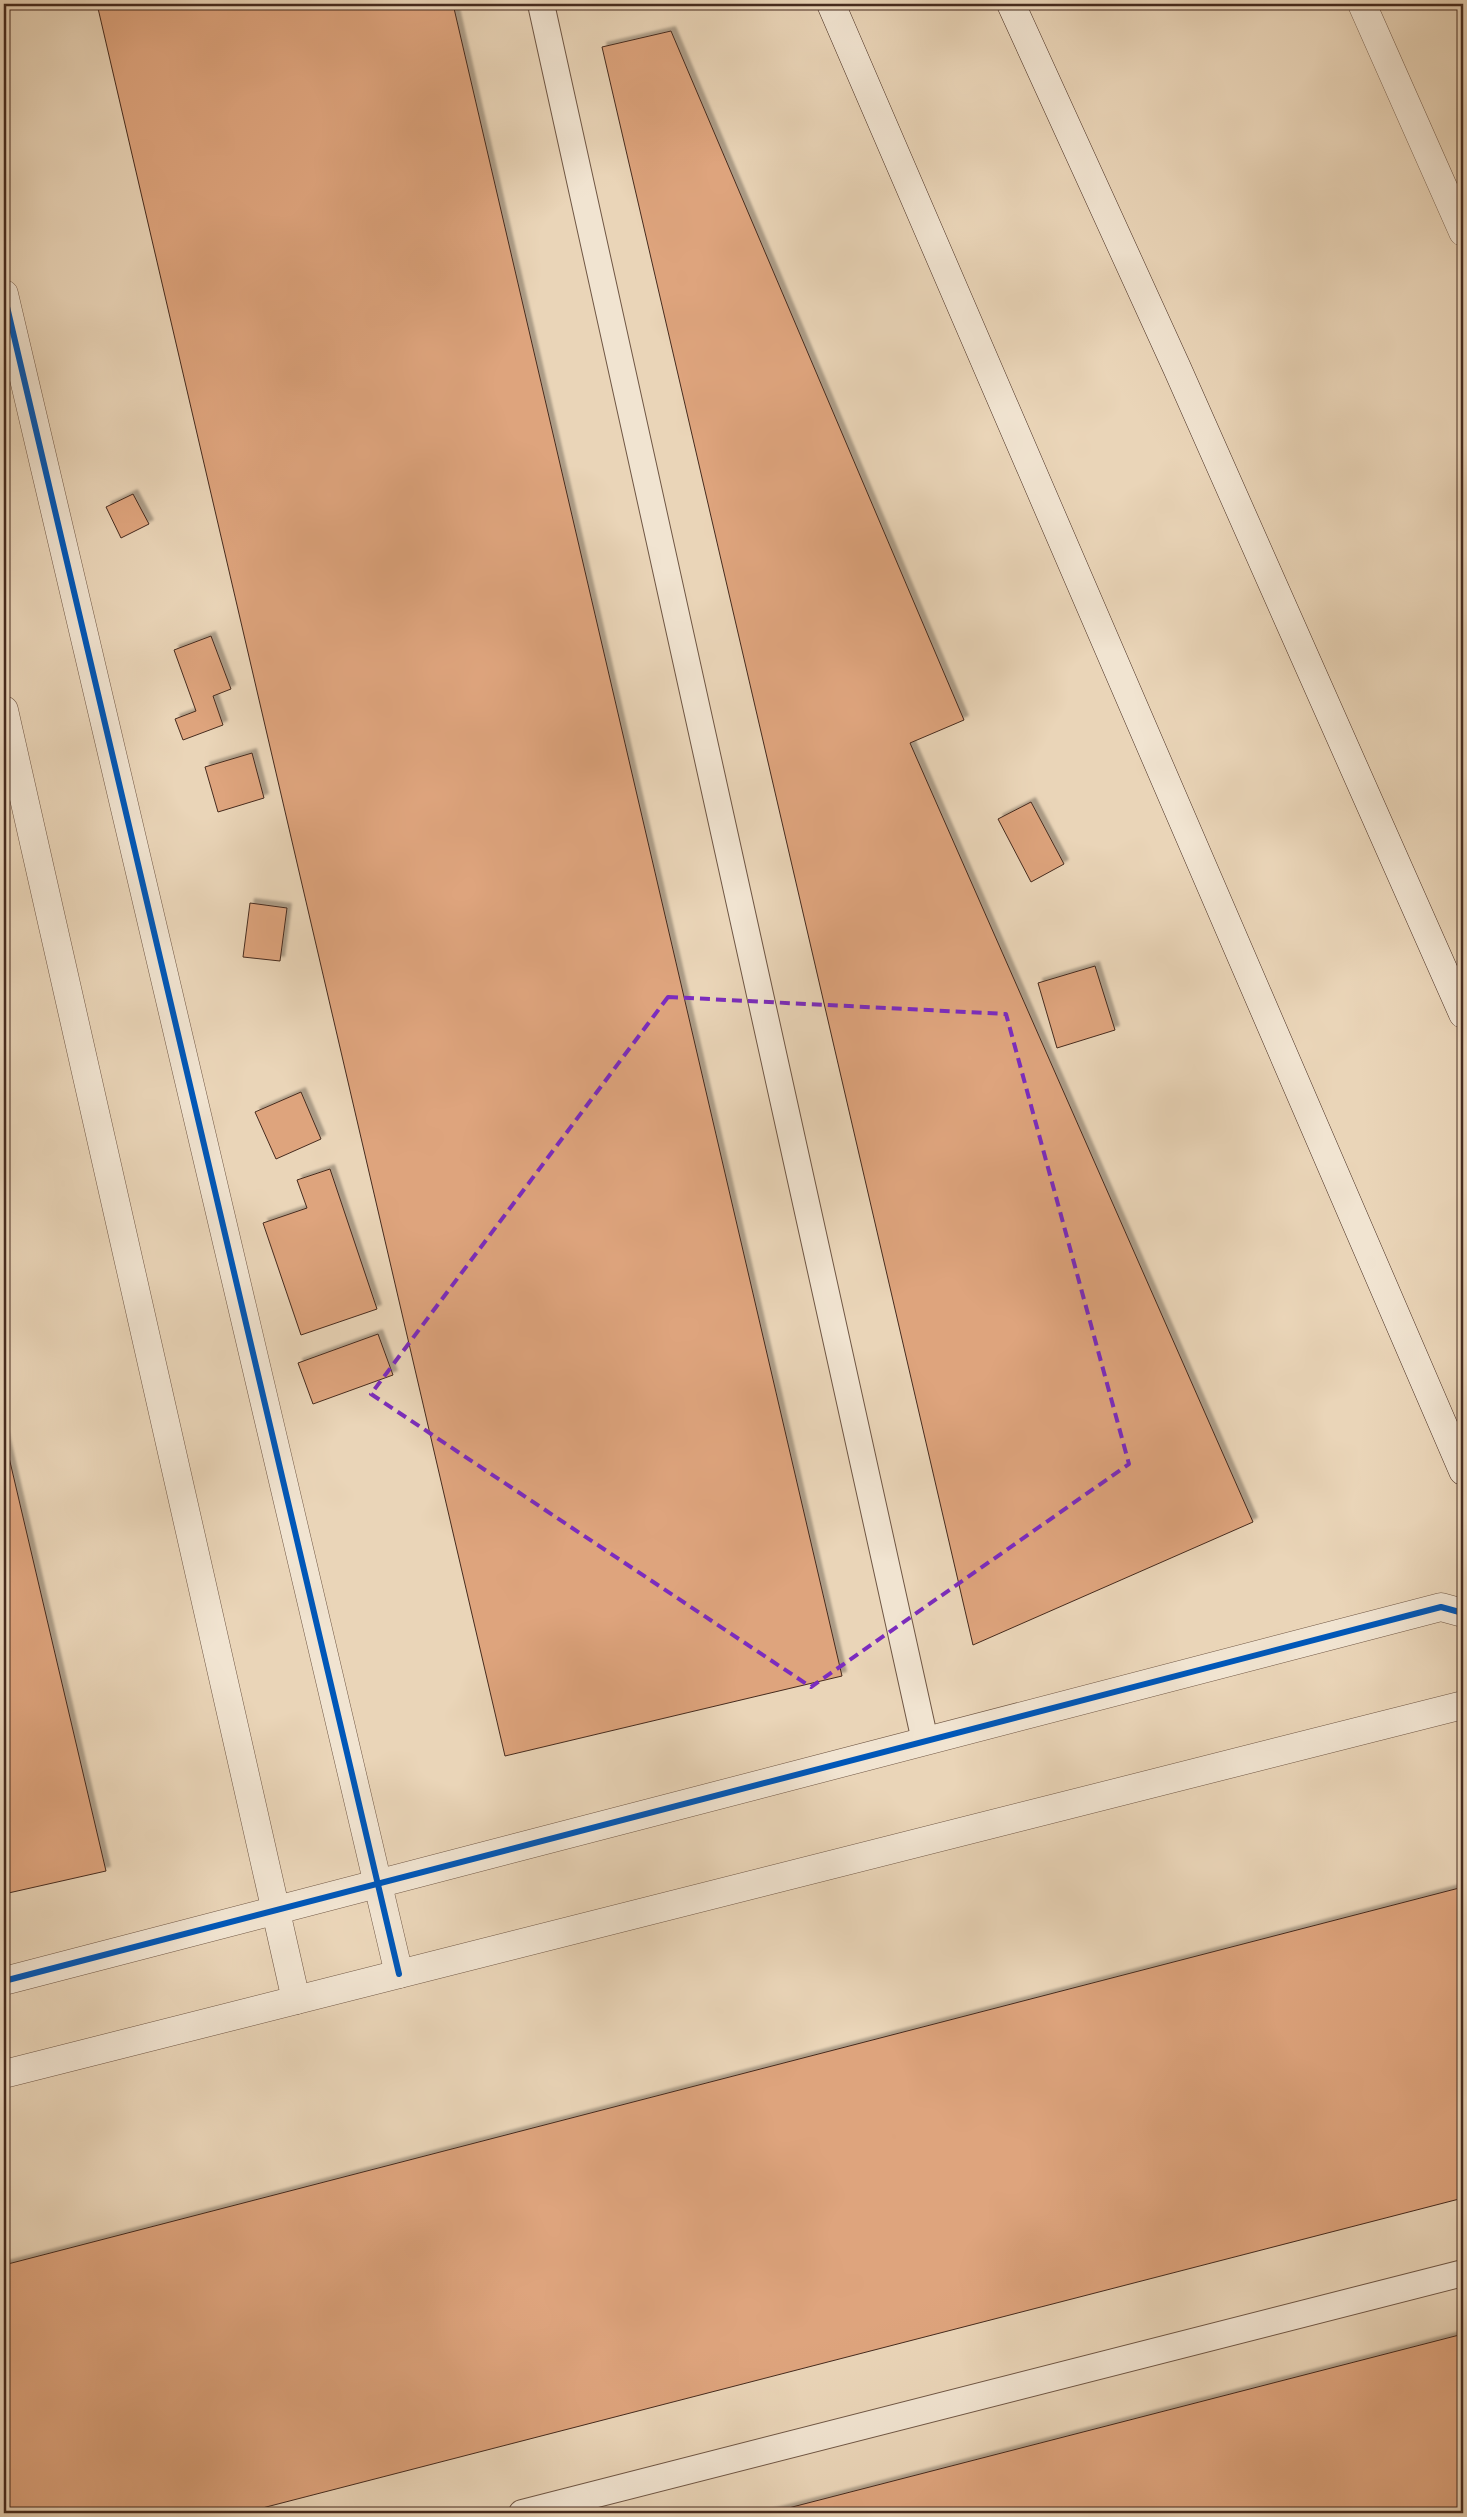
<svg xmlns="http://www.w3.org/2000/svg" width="1467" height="2517" viewBox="0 0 1467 2517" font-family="'IM FELL English',serif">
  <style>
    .building { fill: #dea47d; stroke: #462b1e; filter: url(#shadow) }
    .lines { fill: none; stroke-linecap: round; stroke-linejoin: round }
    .lane-casing { stroke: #6f5644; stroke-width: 28 }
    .street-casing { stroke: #6f5644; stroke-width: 29 }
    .secondary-casing { stroke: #462b1e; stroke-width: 29 }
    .lane { stroke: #f1e4d1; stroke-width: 26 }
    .street { stroke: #f1e4d1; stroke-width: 28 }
    .secondary { stroke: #f1e4d1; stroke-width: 28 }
    .cycleway-casing { stroke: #f1e4d1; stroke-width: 9 }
    .cycleway { stroke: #0057b8; stroke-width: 6 }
    .marked { fill: none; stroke: #7b2cbf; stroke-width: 4; stroke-dasharray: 10 6; stroke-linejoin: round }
  </style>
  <defs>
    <filter id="shadow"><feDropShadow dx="4.5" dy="-4.5" stdDeviation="1" flood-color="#0004"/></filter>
  </defs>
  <rect width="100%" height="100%" fill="#ead5b8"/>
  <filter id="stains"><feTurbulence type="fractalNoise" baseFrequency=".004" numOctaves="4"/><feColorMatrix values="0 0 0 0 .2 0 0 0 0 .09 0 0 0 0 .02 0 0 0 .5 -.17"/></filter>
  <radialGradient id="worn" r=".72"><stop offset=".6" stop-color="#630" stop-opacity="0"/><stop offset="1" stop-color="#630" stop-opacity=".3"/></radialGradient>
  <g class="building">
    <path d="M97,4H453L842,1676L505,1756Z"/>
    <path d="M671,31L964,720L910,743L1253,1522L973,1645L602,47Z"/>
    <path d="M133,494L149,524L121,538L106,507Z"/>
    <path d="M211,636L231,689L213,696L223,725L183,740L175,719L196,711L174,650Z"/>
    <path d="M252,753L264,798L218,812L205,767Z"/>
    <path d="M1031,802L1064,864L1031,882L998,819Z"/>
    <path d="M250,903L287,908L280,961L243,957Z"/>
    <path d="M1095,966L1115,1030L1057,1048L1038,983Z"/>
    <path d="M301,1092L321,1139L276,1159L255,1112Z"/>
    <path d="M330,1169L377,1309L301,1335L263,1223L307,1208L297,1180Z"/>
    <path d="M378,1334L393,1375L313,1404L298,1363Z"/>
    <path d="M4,1436L106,1871L4,1894Z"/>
    <path d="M1463,1887V2198L243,2513H4V2265Z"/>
    <path d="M1463,2334V2513H769Z"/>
  </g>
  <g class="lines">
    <g class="lane-casing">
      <g id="lane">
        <path d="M541,4L925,1741"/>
        <path d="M522,2513L1463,2273"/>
      </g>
    </g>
    <g class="street-casing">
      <g id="street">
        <path d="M1362,4L1463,232"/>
        <path d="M4,294L399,1974"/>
        <path d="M4,710L296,2000"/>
        <path d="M4,1981L1441,1607L1463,1613"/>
        <path d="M4,2074L1463,1705"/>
      </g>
    </g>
    <g class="secondary-casing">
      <g id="secondary">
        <path d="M831,4L1463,1471"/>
        <path d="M1011,4L1177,368L1463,1014"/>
      </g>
    </g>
    <use href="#lane" class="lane"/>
    <use href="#street" class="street"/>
    <use href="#secondary" class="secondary"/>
    <g class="cycleway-casing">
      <g id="cycleway">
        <path d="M4,294L399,1974"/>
        <path d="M4,1981L1441,1607L1463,1613"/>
      </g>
    </g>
    <use href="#cycleway" class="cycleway"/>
  </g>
  <path class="marked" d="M668,997L1006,1014L1129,1464L811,1687L371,1394Z"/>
  <rect width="1467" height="2517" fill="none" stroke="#ead5b8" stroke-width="20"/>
  <rect x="5" y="5" width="1457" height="2507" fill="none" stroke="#462b1e" stroke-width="2.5"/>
  <rect x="10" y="10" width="1447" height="2497" fill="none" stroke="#462b1e"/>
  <rect width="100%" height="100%" filter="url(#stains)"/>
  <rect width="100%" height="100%" fill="url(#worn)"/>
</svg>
